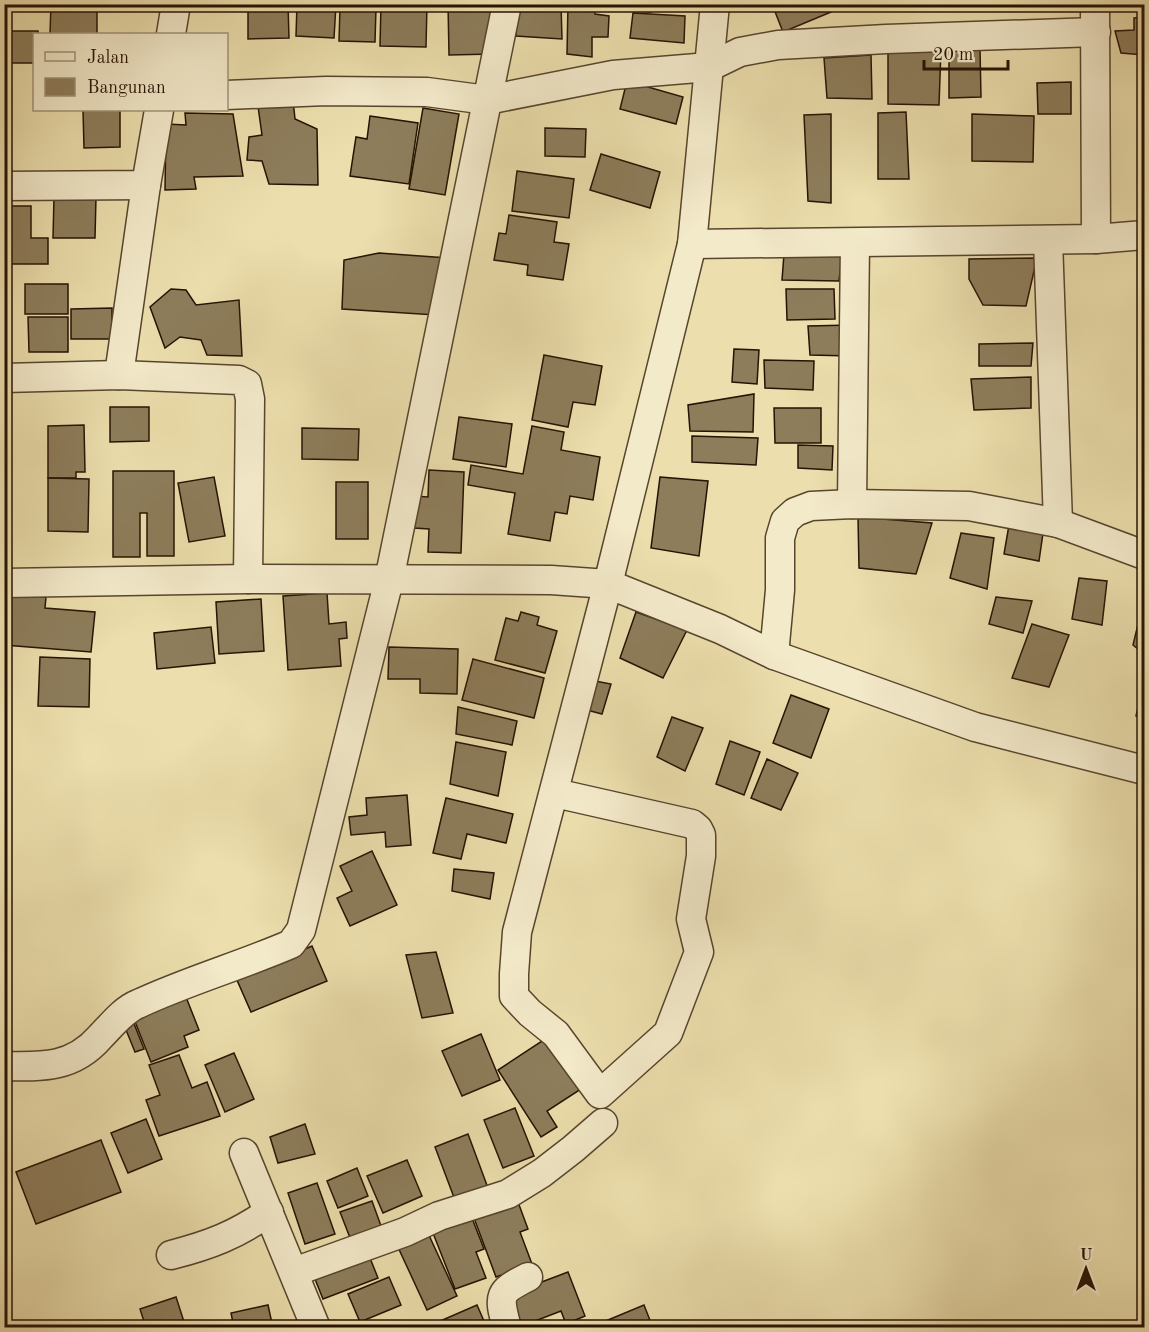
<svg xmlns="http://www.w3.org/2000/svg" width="1149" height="1332" viewBox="0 0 1149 1332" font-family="'Old Standard TT',serif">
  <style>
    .building { fill: #8d7d5b; stroke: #271203; stroke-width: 1.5 }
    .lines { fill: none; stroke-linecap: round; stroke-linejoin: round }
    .minor-casing { stroke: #58452e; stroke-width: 31 }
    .minor { stroke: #f3eaca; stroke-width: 28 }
  </style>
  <rect width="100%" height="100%" fill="#ecdfad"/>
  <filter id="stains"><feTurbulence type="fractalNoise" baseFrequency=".00333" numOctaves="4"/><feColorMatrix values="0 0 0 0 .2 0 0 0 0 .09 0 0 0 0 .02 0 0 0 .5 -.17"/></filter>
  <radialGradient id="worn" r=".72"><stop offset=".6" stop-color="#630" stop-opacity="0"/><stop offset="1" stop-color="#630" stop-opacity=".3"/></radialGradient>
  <g class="building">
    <path d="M51,4H97V34H50Z"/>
    <path d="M248,4H288L289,38L248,39Z"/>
    <path d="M297,4H336L334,38L296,36Z"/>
    <path d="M381,4H427L426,47L380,46Z"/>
    <path d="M448,4H492L493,54L449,55Z"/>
    <path d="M561,4L562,39L516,36V5Z"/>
    <path d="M568,4H594L595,14L609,16L608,37H592V57L567,54Z"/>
    <path d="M610,4H651V12L619,10V6Z"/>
    <path d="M772,4H828L831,12L783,32Z"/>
    <path d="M340,7L376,8L375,42L339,41Z"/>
    <path d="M633,13L685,16L684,43L630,38Z"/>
    <path d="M1144,17V55L1121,53L1115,31L1134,30V18Z"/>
    <path d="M4,31H38V34H34V63H4Z"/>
    <path d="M941,49L939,105L888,104V50Z"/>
    <path d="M949,49H980L981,97L949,98Z"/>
    <path d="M871,55L872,99L827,98L824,58Z"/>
    <path d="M627,81L683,97L676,124L620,109Z"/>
    <path d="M1071,82V114H1038L1037,83Z"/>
    <path d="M257,99L293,100L295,119L317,129L318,185L269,184L262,161L247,160L249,137L262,135Z"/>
    <path d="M423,108L459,114L445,195L409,189Z"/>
    <path d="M83,110H120V147L84,148Z"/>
    <path d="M906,112L909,179H878V113Z"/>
    <path d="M185,113L233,114L243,176L194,177L196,189L165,190L166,124L186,125Z"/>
    <path d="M831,114V203L808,201L804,115Z"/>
    <path d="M972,114L1034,116L1033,162L972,161Z"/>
    <path d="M370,116L418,123L409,184L350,176L356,137L367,139Z"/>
    <path d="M545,128L586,129L585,157L545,156Z"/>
    <path d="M1138,145H1144V190H1139Z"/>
    <path d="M601,154L660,172L650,208L590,190Z"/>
    <path d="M517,171L574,179L569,218L512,211Z"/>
    <path d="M54,197H96L95,238H53Z"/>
    <path d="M4,206H31V238H48V264H4Z"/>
    <path d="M509,215L557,222L554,242L569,244L563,280L527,275L528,265L494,260L499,233L506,234Z"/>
    <path d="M379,253L448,258L436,315L342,309L344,260Z"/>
    <path d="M784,254H842L839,281L782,280Z"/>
    <path d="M1037,258L1026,306L983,305L969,279V259Z"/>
    <rect x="25" y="284" width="43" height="30"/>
    <path d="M171,289L186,290L196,305L239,300L242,356L207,355L201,340L180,337L165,348L150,307Z"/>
    <path d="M786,289H834L835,319L787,320Z"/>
    <path d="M112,308V339H71V309Z"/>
    <path d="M28,317H68V352H29Z"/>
    <path d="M851,325L850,356L810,355L808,326Z"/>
    <path d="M1033,343L1031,366H979V344Z"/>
    <path d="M734,349L759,350L757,384L732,382Z"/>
    <path d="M544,355L602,366L595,405L573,402L568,427L532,420Z"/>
    <path d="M764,360L814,361L813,390L765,388Z"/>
    <path d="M1031,377V408L974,410L971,379Z"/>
    <path d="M754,394L753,432L690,431L688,405Z"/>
    <path d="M110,407H149V441L110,442Z"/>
    <path d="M774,408H821V443H775Z"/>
    <path d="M459,417L512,424L506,467L453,459Z"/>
    <path d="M84,425L85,472H76V478H48V426Z"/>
    <path d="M532,426L564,432L561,450L600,457L593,500L570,496L567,514L555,512L550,541L508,534L515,493L468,485L471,465L523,474Z"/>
    <path d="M302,428L359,429L358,460L302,459Z"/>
    <path d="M692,436L758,438L756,465L692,462Z"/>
    <path d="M798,445L833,446L832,470L798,468Z"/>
    <path d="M429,470L464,472L461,553L428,552L429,529L414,528L415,496L428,497Z"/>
    <path d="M113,471H174V556H147V513H140V557H113Z"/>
    <path d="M214,477L225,536L189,542L178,483Z"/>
    <path d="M660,477L708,481L699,556L651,548Z"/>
    <path d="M48,478L89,479L88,532L48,531Z"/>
    <rect x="336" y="482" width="32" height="57"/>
    <path d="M858,517L932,523L916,574L859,568Z"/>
    <path d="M1009,525L1043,533L1039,561L1004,554Z"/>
    <path d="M961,533L994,538L987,589L950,578Z"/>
    <path d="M1079,578L1107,581L1102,625L1072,619Z"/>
    <path d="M327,593L329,624L346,622L347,638L339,639L341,666L288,670L283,596Z"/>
    <path d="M4,594L46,597L45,608L95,612L91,652L4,645Z"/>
    <path d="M996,597L1032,601L1023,633L989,624Z"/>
    <path d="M261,599L264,651L219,654L216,602Z"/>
    <path d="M521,612L539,617L537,625L557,631L545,673L495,660L506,618L518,621Z"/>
    <path d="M636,612L687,630L663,678L620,658Z"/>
    <path d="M1141,612L1144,613V654L1133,645Z"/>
    <path d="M1032,624L1069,635L1049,687L1012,678Z"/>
    <path d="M211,627L215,663L157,669L154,633Z"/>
    <path d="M389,647L458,649L457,694L420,693V679H388Z"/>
    <path d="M40,657L90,659L89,707L38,706Z"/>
    <path d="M473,659L544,678L534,718L462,700Z"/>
    <path d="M590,680L611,684L602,714L583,709Z"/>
    <path d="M1144,681V718L1136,716Z"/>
    <path d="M791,695L829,709L811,758L773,743Z"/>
    <path d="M458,707L517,721L512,745L456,734Z"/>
    <path d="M672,717L703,728L685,771L657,757Z"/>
    <path d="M730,741L760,752L744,795L716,784Z"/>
    <path d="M456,742L506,752L498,796L450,784Z"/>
    <path d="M767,759L798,773L781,810L751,798Z"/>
    <path d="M407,795L411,845L386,847L385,832L351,835L349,817L367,815L366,798Z"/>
    <path d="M446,798L513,814L506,843L467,834L461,859L433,853Z"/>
    <path d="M372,851L397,905L350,926L337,898L352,891L340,866Z"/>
    <path d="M454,869L494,873L490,899L452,891Z"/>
    <path d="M312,946L327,981L251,1012L233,971L277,961Z"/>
    <path d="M436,952L453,1013L422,1018L406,955Z"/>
    <path d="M186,997L199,1030L184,1036L188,1047L151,1062L132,1014Z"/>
    <path d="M131,1016L144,1049L135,1052L122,1020Z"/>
    <path d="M481,1034L500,1080L462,1096L442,1051Z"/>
    <path d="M548,1037L581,1089L547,1111L557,1127L541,1137L498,1070Z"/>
    <path d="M234,1053L254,1099L225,1112L205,1065Z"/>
    <path d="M179,1055L192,1088L207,1082L220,1116L159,1136L146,1100L160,1095L149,1065Z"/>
    <path d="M4,1096L11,1139L4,1140Z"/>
    <path d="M515,1108L534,1156L503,1168L484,1120Z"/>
    <path d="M146,1119L162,1159L128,1173L111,1133Z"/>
    <path d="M305,1124L315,1154L278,1163L270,1137Z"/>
    <path d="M468,1134L488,1188L455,1200L435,1147Z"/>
    <path d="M101,1140L121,1192L36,1224L16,1172Z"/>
    <path d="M407,1160L422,1196L383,1213L367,1176Z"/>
    <path d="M357,1168L368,1196L338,1208L327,1181Z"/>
    <path d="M317,1183L335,1234L305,1244L288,1193Z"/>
    <path d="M372,1201L385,1237L354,1248L340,1212Z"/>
    <path d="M518,1202L528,1229L520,1232L532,1264L496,1277L474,1218Z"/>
    <path d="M470,1213L484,1249L476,1252L486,1278L455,1289L431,1228Z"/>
    <path d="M427,1231L457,1296L427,1310L397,1245Z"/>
    <path d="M366,1248L378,1278L323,1299L311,1269Z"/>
    <path d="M568,1272L585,1316L566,1324L561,1311L522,1326L510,1294Z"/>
    <path d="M389,1277L401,1305L360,1322L348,1294Z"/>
    <path d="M176,1297L186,1328H146L140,1309Z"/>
    <path d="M268,1305L273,1328H234L231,1313Z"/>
    <path d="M477,1305L487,1328H440L438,1322Z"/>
    <path d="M644,1305L653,1328H597L596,1325Z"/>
  </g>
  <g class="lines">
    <g class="minor-casing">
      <g id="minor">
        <path d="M1095,4L1096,239"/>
        <path d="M171,34L176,4"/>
        <path d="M226,95L326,91L427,92L487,100L613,75L709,67L740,52L778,45L886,39L1096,32"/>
        <path d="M4,186L146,185L159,110"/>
        <path d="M1048,240L1058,523"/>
        <path d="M692,244L1096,239L1144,235"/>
        <path d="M119,375L146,185"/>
        <path d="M4,378L119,375L239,380L247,384L250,399L248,579"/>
        <path d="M852,504L855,243"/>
        <path d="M4,583L248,579L551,580L608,584L692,244L715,4"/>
        <path d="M774,655L780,590V538L785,521L795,512L811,506L852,504L969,506L1058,523L1144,555"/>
        <path d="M555,793L692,824L698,829L701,835V856L691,919L699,952L668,1033L600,1094L556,1034L530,1013L514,996V974L517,932L608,584L720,629L774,655L975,727L1144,770"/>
        <path d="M4,1066C43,1067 73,1068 100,1037C111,1026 123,1010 138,1004C187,981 240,966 291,944L301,930L389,580L507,4"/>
        <path d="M244,1153L316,1328"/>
        <path d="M171,1255C210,1245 236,1235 269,1212"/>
        <path d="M294,1272L405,1232L439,1216L508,1194L542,1173L573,1149L603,1123"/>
        <path d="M507,1328C498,1295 498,1292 528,1277"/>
      </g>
    </g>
    <use href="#minor" class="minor"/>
  </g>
  <rect width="1149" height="1332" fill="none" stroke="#ecdfad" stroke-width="24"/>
  <rect x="6" y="6" width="1137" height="1320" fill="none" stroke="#271203" stroke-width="3"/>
  <rect x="12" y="12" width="1125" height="1308" fill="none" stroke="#271203" stroke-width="1.5"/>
  <rect x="33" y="33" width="195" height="78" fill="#f3eaca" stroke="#a1947a" stroke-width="1.5"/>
  <rect x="45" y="52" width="30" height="9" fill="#f3eaca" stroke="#a1947a" stroke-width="1.5"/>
  <text x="87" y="63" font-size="18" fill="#271203">Jalan</text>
  <rect x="45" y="78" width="30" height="18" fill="#8d7d5b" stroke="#a1947a" stroke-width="1.5"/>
  <text x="87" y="93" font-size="18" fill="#271203">Bangunan</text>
  <g transform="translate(1086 1269)" stroke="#f3eaca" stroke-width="4.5" paint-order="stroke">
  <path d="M0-4.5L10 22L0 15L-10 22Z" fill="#271203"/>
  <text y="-9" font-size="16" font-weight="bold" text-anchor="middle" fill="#271203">U</text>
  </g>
  <path d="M924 60v9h84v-9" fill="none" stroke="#271203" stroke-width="3"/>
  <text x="933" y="60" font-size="18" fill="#271203" stroke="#f3eaca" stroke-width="4.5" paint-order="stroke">20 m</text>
  <rect width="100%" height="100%" filter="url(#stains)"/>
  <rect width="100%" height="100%" fill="url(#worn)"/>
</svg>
